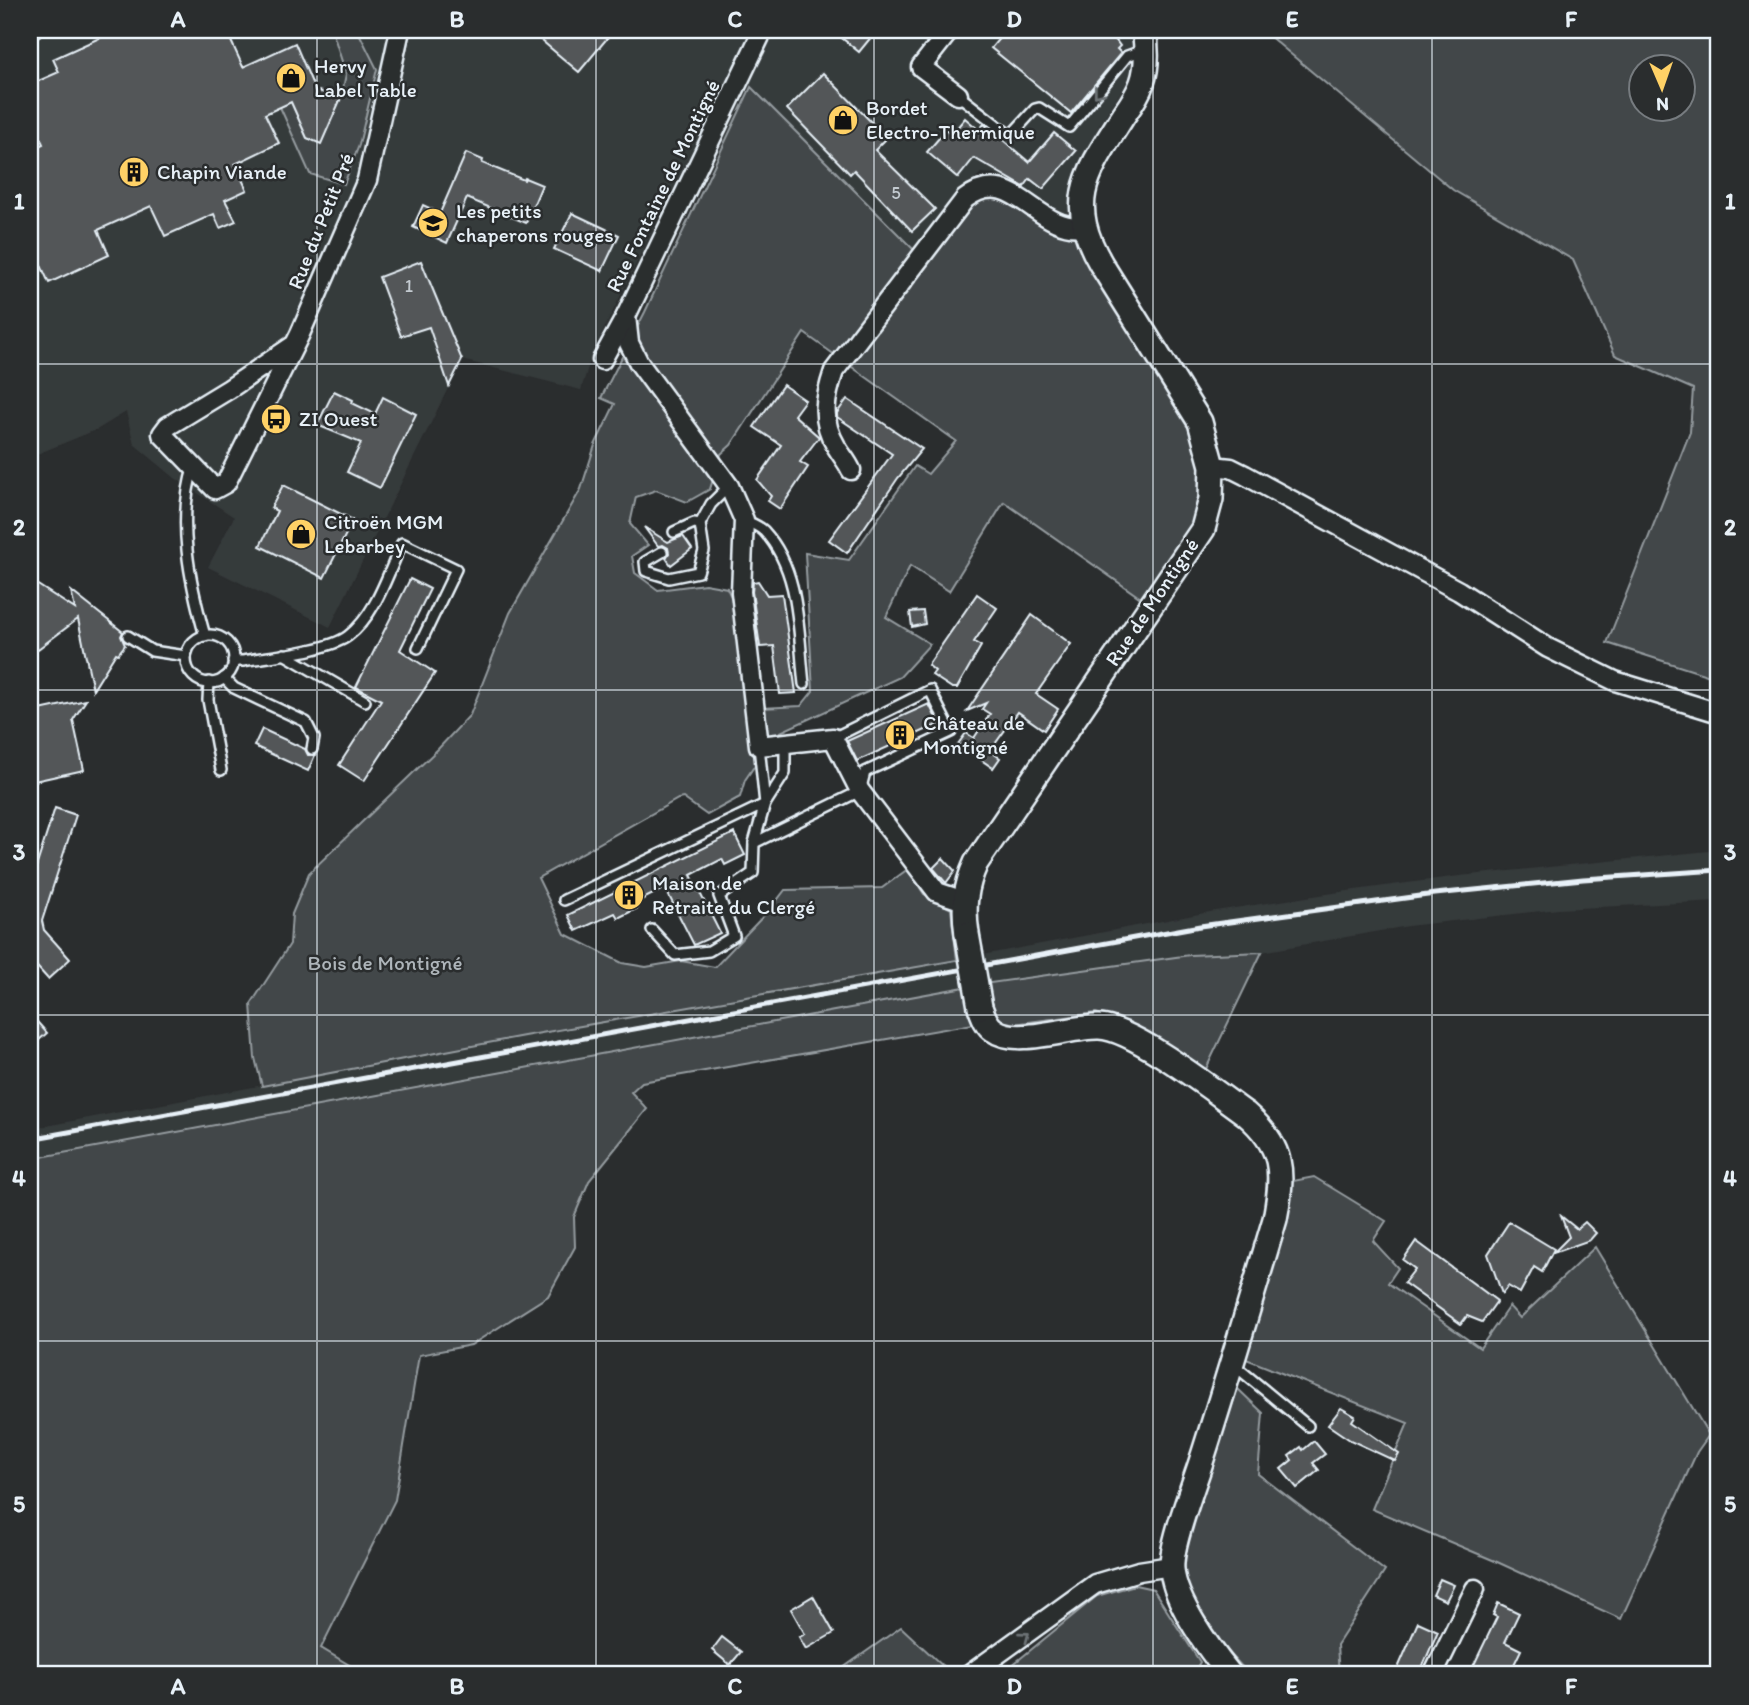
<svg xmlns="http://www.w3.org/2000/svg" width="1749" height="1705" viewBox="0 0 1749 1705" font-family="Itim,sans-serif">
  <style>
    .built { fill: #363a3b }
    .green { fill: #424648; stroke: #959ca0; stroke-width: 2; fill-rule: evenodd }
    .building { fill: #535759; stroke: #e8f1f8; stroke-width: 2 }
    .lines { fill: none; stroke-linecap: round; stroke-linejoin: round }
    .service-casing { stroke: #e8f1f8; stroke-width: 14 }
    .minor-casing { stroke: #e8f1f8; stroke-width: 23 }
    .tertiary-casing { stroke: #e8f1f8; stroke-width: 28 }
    .service { stroke: #2a2d2e; stroke-width: 9 }
    .minor { stroke: #2a2d2e; stroke-width: 18 }
    .tertiary { stroke: #2a2d2e; stroke-width: 23 }
    .rail { stroke: #e8f1f8; stroke-width: 5 }
    .tertiary-bridge-casing { stroke: #e8f1f8; stroke-width: 28; stroke-linecap: butt }
    .tertiary-bridge { stroke: #2a2d2e; stroke-width: 23 }
    .oneway { stroke: #6c7275 }
    .grid { fill: none; stroke: #e8f1f8; stroke-width: 2; stroke-opacity: 0.55 }
    .labels { text-anchor: middle; stroke-width: 5; stroke-linejoin: round; paint-order: stroke }
    .number-label { font-size: 18px; fill: #c3cad0 }
    .poi-label { font-size: 21px; fill: #e8f1f8; stroke: #2a2d2e; text-anchor: start }
    .street-label { font-size: 21px; fill: #e8f1f8; stroke: #2a2d2e }
    .park-label { font-size: 21px; fill: #aeb5ba; stroke: #2a2d2e }
    .neatline { fill: none; stroke: #e8f1f8; stroke-width: 2.5 }
    .grid-label { font-size: 23px; text-anchor: middle; font-weight: bold; fill: #e8f1f8 }
  </style>
  <rect width="100%" height="100%" fill="#2a2d2e"/>
  <filter id="ink" filterUnits="userSpaceOnUse"><feTurbulence type="fractalNoise" baseFrequency=".0143" numOctaves="2"/><feDisplacementMap in="SourceGraphic" scale="14" xChannelSelector="R" yChannelSelector="G"/><feConvolveMatrix kernelMatrix="1 2 1 2 8 2 1 2 1" color-interpolation-filters="sRGB"/></filter>
  <g filter="url(#ink)">
    <g class="built">
      <path d="M30,30H1132L1135,36V62L1127,83L1100,124L1085,155L1066,218L995,174L981,173L961,192L914,251L850,185L732,69L592,354L581,390L462,360L330,627L208,567L234,517L175,478L134,444L126,412L98,429L30,457Z"/>
      <path d="M1719,850V901L1559,909L1408,926L1262,952L1190,955L983,984L977,956L1215,911L1340,892L1459,876Z"/>
      <path d="M965,959L970,986L30,1159V1129L524,1036Z"/>
    </g>
    <g class="green">
      <path d="M332,30L358,31L377,69L359,145L344,184L310,174L280,107L291,102L307,138L321,143L341,98L346,74Z"/>
      <path d="M1262,30H1719V679L1607,643L1690,432L1693,389L1615,355L1573,260L1453,190ZM1640,66H1682V108H1640Z"/>
      <path d="M751,87L922,258L970,201L1002,193L1078,236L1082,255L1195,433L1207,482L1194,527L1145,601L1004,502L949,591L910,566L886,617L930,644L900,677L776,734L745,780L740,797L707,815L683,798L678,799L538,878L565,934L622,963L646,967L681,961L715,967L771,908L785,890L882,888L908,869L924,894L951,909L957,960L524,1036L262,1086L255,1058L251,1004L290,944L292,914L309,873L438,749L470,715L510,613L581,489L595,445L615,404L601,398L645,312ZM804,333L956,441L928,474L915,466L849,560L805,553L813,691L801,706L762,708L737,610L727,588L705,584L658,590L635,573L632,556L648,545L630,524L636,497L656,490L687,502L710,489L721,454L731,445Z"/>
      <path d="M1262,952L1205,1071L1179,1052L1133,1025L1096,1013L1007,1025L992,1015L983,984L1190,955Z"/>
      <path d="M970,986L975,1008L973,1024L642,1082L631,1092L647,1109L589,1181L574,1217L575,1247L548,1296L471,1345L419,1355L395,1500L321,1648L366,1675H30V1159Z"/>
      <path d="M1314,1177L1386,1221L1373,1241L1398,1268L1388,1283L1480,1348L1509,1306L1520,1318L1595,1247L1709,1435L1697,1452L1621,1619L1495,1561L1372,1509L1408,1423L1246,1359L1293,1181Z"/>
      <path d="M1238,1389L1263,1413L1258,1474L1385,1571L1337,1645L1339,1675H1250C1224,1648 1195,1616 1185,1579C1176,1548 1225,1425 1238,1389Z"/>
      <path d="M1135,1585L1153,1589L1200,1662L1193,1675H1000L1097,1596Z"/>
      <path d="M901,1627L946,1669L936,1675H833Z"/>
    </g>
    <g class="building">
      <path d="M117,30H226L243,67L295,43L315,90L341,98L321,144L307,138L291,102L265,114L279,143L235,164L247,190L225,200L236,221L220,228L214,214L165,236L151,206L98,230L109,255L49,283L30,241V150L43,144L30,115V96L36,82L59,72L53,59Z"/>
      <path d="M529,30H614L579,72Z"/>
      <path d="M832,30H877L859,52Z"/>
      <path d="M1006,30H1108L1120,46L1117,49L1121,53L1071,113L991,48Z"/>
      <path d="M823,73L887,138L875,150L935,209L912,231L854,170L850,174L787,109Z"/>
      <path d="M965,118L979,130L984,124L1029,162L1054,133L1076,151L1043,189L1030,179L1024,187L974,158L958,178L927,152L946,130L951,135Z"/>
      <path d="M466,153L483,160L482,163L524,180L525,178L542,185L526,223L467,198L447,243L413,227L423,205L440,213Z"/>
      <path d="M572,213L619,235L602,271L554,249Z"/>
      <path d="M421,261L462,360L449,386L429,327L401,336L379,277Z"/>
      <path d="M783,385L805,400L794,415L819,437L800,462L808,467L780,509L768,501L771,496L757,480L781,445L754,427Z"/>
      <path d="M334,391L353,400L352,403L375,414L383,397L416,414L380,488L347,472L361,443L317,425Z"/>
      <path d="M847,399L922,449L898,478L847,553L829,540L892,454L837,417V413Z"/>
      <path d="M283,485L353,520L324,578L260,546L277,511L271,508Z"/>
      <path d="M644,527L668,542L683,536L692,549L671,565L666,558L669,553L668,548L663,545L658,546Z"/>
      <path d="M410,579L430,589L400,650L435,673L364,781L339,765L381,700L356,687Z"/>
      <path d="M30,580L75,609L71,591L123,632L121,636L125,645L118,654L116,653L93,690L78,619L30,655Z"/>
      <path d="M758,581L767,595L782,594L796,693L780,694L774,646L760,647L752,592L753,582Z"/>
      <path d="M977,594L997,608L974,642L981,646L957,688H952L932,675L935,671L928,665Z"/>
      <path d="M923,611L925,624L912,627L910,612Z"/>
      <path d="M1032,615L1071,644L1036,694L1058,709L1044,730L1018,712L990,751L1000,758L993,768L958,744L966,733L974,738L990,714L982,709L986,703L967,711Z"/>
      <path d="M86,700L73,720L84,770L30,782V712Z"/>
      <path d="M929,704L939,724L857,761L847,741Z"/>
      <path d="M262,729L305,749L308,755H315L308,771L254,746Z"/>
      <path d="M55,808L76,815L42,921L44,930L70,959L48,979L30,959V886Z"/>
      <path d="M734,833L745,855L725,865L722,859L691,875L720,933L694,945L665,888L635,903L638,908L618,918L615,913L576,931L568,915Z"/>
      <path d="M943,858L955,871L946,883L933,868Z"/>
      <path d="M30,1014L47,1033L30,1048Z"/>
      <path d="M1561,1216L1577,1229L1585,1222L1596,1233L1590,1240L1553,1253L1569,1237Z"/>
      <path d="M1509,1222L1554,1249L1542,1272L1534,1267L1520,1293L1508,1286L1502,1294L1488,1254Z"/>
      <path d="M1416,1241L1497,1301L1482,1322L1467,1316L1461,1324L1404,1283L1415,1269L1403,1260Z"/>
      <path d="M1341,1408L1355,1416L1352,1421L1399,1454L1395,1461L1350,1440L1328,1425Z"/>
      <path d="M1314,1441L1325,1454L1313,1463L1319,1470L1297,1488L1281,1469L1292,1460L1289,1456L1301,1447L1303,1450Z"/>
      <path d="M1440,1579L1454,1585L1446,1601L1433,1595Z"/>
      <path d="M813,1596L834,1633L806,1649L799,1637L805,1634L791,1609Z"/>
      <path d="M1498,1603L1519,1613L1505,1642L1521,1650L1509,1675H1469L1497,1617L1493,1615Z"/>
      <path d="M1418,1622L1438,1631L1419,1675H1395Z"/>
      <path d="M722,1637L741,1652L730,1665L712,1650Z"/>
    </g>
    <g class="lines">
      <g class="service-casing">
        <g id="service">
          <path d="M958,95L1007,133L1012,134L1035,109L1039,108L1069,127L1127,56L1144,50"/>
          <path d="M194,466C176,519 190,583 205,636"/>
          <path d="M744,520C751,523 759,526 764,531C801,571 798,632 804,684"/>
          <path d="M674,532L694,523L700,524"/>
          <path d="M662,552L645,562L646,571L669,578L698,572L704,551L700,524L711,504L729,486"/>
          <circle cx="210" cy="659" r="24"/>
          <path d="M128,636L152,651L186,656"/>
          <path d="M284,654L365,701"/>
          <path d="M233,661H243C270,656 328,651 348,636C376,615 388,573 402,543L456,569L418,648"/>
          <path d="M224,678L234,688L306,722L314,738L312,749"/>
          <path d="M209,682L208,700L221,770"/>
          <path d="M754,843L860,791L865,772L951,732L930,690L833,738"/>
          <path d="M564,900L765,804L785,773V743"/>
          <path d="M652,930L675,955L709,951L734,936L719,896L753,873L754,843L765,804L759,746"/>
          <path d="M1234,1365L1308,1426"/>
        </g>
      </g>
      <g class="minor-casing">
        <g id="minor">
          <path d="M30,30H31"/>
          <path d="M950,30L921,67L958,95"/>
          <path d="M626,316L629,343L639,363L729,486L744,520L741,592L759,746L833,738L860,791L937,892L964,901"/>
          <path d="M294,345L229,389L168,426L162,434L215,489L226,483L300,334L367,180L400,30"/>
          <path d="M602,360L626,316L763,30"/>
          <path d="M1212,466L1231,468L1245,475L1459,591L1548,648L1615,681L1719,713"/>
          <path d="M851,470C847,461 841,455 836,446C820,419 825,398 834,371L965,199C1012,162 1037,234 1084,226"/>
          <path d="M969,1675L1095,1584L1139,1571L1171,1566"/>
          <path d="M1433,1675L1475,1589"/>
        </g>
      </g>
      <g class="tertiary-casing">
        <g id="tertiary">
          <path d="M967,934C963,908 965,887 976,863L1203,529L1211,499L1212,466L1200,422L1101,264C1064,200 1088,172 1123,116C1130,106 1138,95 1142,83C1148,66 1147,48 1144,30"/>
          <path d="M980,1007C983,1015 986,1025 994,1030C1016,1047 1072,1026 1099,1027C1134,1028 1215,1092 1246,1114C1284,1147 1284,1171 1275,1219C1251,1300 1227,1381 1201,1462C1193,1487 1170,1546 1172,1569C1174,1601 1210,1650 1230,1675"/>
        </g>
      </g>
      <use href="#service" class="service"/>
      <use href="#minor" class="minor"/>
      <use href="#tertiary" class="tertiary"/>
      <path class="rail" d="M30,1139L1200,926L1435,894L1583,879L1719,870"/>
      <g class="tertiary-bridge-casing">
        <path id="tertiary-bridge" d="M967,934L980,1007"/>
      </g>
      <use href="#tertiary-bridge" class="tertiary-bridge"/>
    </g>
    <defs><path id="oneway-chevron" d="M-2-3.5L2.5 0L-2 3.5" fill="none" stroke-width="1.6" stroke-linecap="round" stroke-linejoin="round" transform="scale(1.75)"/></defs>
    <g class="oneway">
      <use href="#oneway-chevron" transform="translate(1098 93) rotate(128)"/>
      <use href="#oneway-chevron" transform="translate(1025 1636) rotate(-37)"/>
    </g>
  </g>
  <path class="grid" d="M317,30V1675M596,30V1675M874,30V1675M1153,30V1675M1432,30V1675M30,364H1719M30,690H1719M30,1015H1719M30,1341H1719"/>
  <defs>
    <g id="shop-disc" transform="scale(1.575)"><circle r="9.5" fill="#ffd166" stroke="#2a2d2e"/><path d="M-5-2.5h2.3a2.7 3.5 0 0 1 5.4 0H5L5.5 6h-11ZM-1.5-2.5h3a1.5 2.3 0 0 0-3 0Z" fill="#111"/></g>
    <g id="building-disc" transform="scale(1.575)"><circle r="9.5" fill="#ffd166" stroke="#2a2d2e"/><path d="M-4-6H4V6H1V3H-1V6H-4ZM-2.5-4.3h1.7v1.8h-1.7ZM.8-4.3h1.7v1.8H.8ZM-2.5-1h1.7V.8h-1.7ZM.8-1h1.7V.8H.8Z" fill="#111"/></g>
    <g id="school-disc" transform="scale(1.575)"><circle r="9.5" fill="#ffd166" stroke="#2a2d2e"/><path d="M0-5L7-2L0 1L-7-2ZM-4 1L0 2.5L4 1V4Q0 6-4 4Z" fill="#111"/></g>
    <g id="bus-disc" transform="scale(1.575)"><circle r="9.5" fill="#ffd166" stroke="#2a2d2e"/><path d="M-5-6H5V4H4V6H2V4H-2V6H-4V4H-5ZM-3.5-4V0h7V-4ZM-3.5 1.2v1.5H-2V1.2ZM2 1.2v1.5H3.5V1.2Z" fill="#111"/></g>
  </defs>
  <g fill-rule="evenodd">
    <use href="#shop-disc" x="291" y="78"/>
    <use href="#shop-disc" x="843" y="120"/>
    <use href="#building-disc" x="134" y="172"/>
    <use href="#school-disc" x="433" y="223"/>
    <use href="#bus-disc" x="276" y="419"/>
    <use href="#shop-disc" x="301" y="534"/>
    <use href="#building-disc" x="900" y="735"/>
    <use href="#building-disc" x="629" y="895"/>
  </g>
  <g class="labels">
    <g class="number-label">
      <text x="896" y="199">5</text>
      <text x="409" y="292">1</text>
    </g>
    <g class="poi-label">
      <text x="314" y="73">Hervy<tspan x="314" dy="24">Label Table</tspan></text>
      <text x="866" y="115">Bordet<tspan x="866" dy="24">Electro-Thermique</tspan></text>
      <text x="157" y="179">Chapin Viande</text>
      <text x="456" y="218">Les petits<tspan x="456" dy="24">chaperons rouges</tspan></text>
      <text x="299" y="426">ZI Ouest</text>
      <text x="324" y="529">Citroën MGM<tspan x="324" dy="24">Lebarbey</tspan></text>
      <text x="923" y="730">Château de<tspan x="923" dy="24">Montigné</tspan></text>
      <text x="652" y="890">Maison de<tspan x="652" dy="24">Retraite du Clergé</tspan></text>
    </g>
    <g class="street-label">
      <text transform="translate(663 186) rotate(-64)" y="7">Rue Fontaine de Montigné</text>
      <text transform="translate(321 221) rotate(-68)" y="7">Rue du Petit Pré</text>
      <text transform="translate(1152 602) rotate(-56)" y="7">Rue de Montigné</text>
    </g>
    <g class="park-label">
      <text x="385" y="970">Bois de Montigné</text>
    </g>
  </g>
  <rect width="1749" height="1705" fill="none" stroke="#2a2d2e" stroke-width="77"/>
  <g transform="translate(1662 88) rotate(178)"><circle r="33" fill="#2a2d2e" stroke="#767b7f" stroke-width="2"/>
  <path d="M0-5L12 26L0 18L-12 26Z" fill="#ffd166"/>
  <text y="-10" font-size="19" font-weight="bold" text-anchor="middle" fill="#e8f1f8">N</text>
  </g>
  <rect x="38" y="38" width="1672" height="1628" class="neatline"/>
  <g class="grid-label">
    <text x="178" y="27">A</text>
    <text x="457" y="27">B</text>
    <text x="735" y="27">C</text>
    <text x="1014" y="27">D</text>
    <text x="1292" y="27">E</text>
    <text x="1571" y="27">F</text>
    <text x="19" y="209">1</text>
    <text x="1730" y="209">1</text>
    <text x="19" y="535">2</text>
    <text x="1730" y="535">2</text>
    <text x="19" y="860">3</text>
    <text x="1730" y="860">3</text>
    <text x="19" y="1186">4</text>
    <text x="1730" y="1186">4</text>
    <text x="19" y="1512">5</text>
    <text x="1730" y="1512">5</text>
    <text x="178" y="1694">A</text>
    <text x="457" y="1694">B</text>
    <text x="735" y="1694">C</text>
    <text x="1014" y="1694">D</text>
    <text x="1292" y="1694">E</text>
    <text x="1571" y="1694">F</text>
  </g>
</svg>
